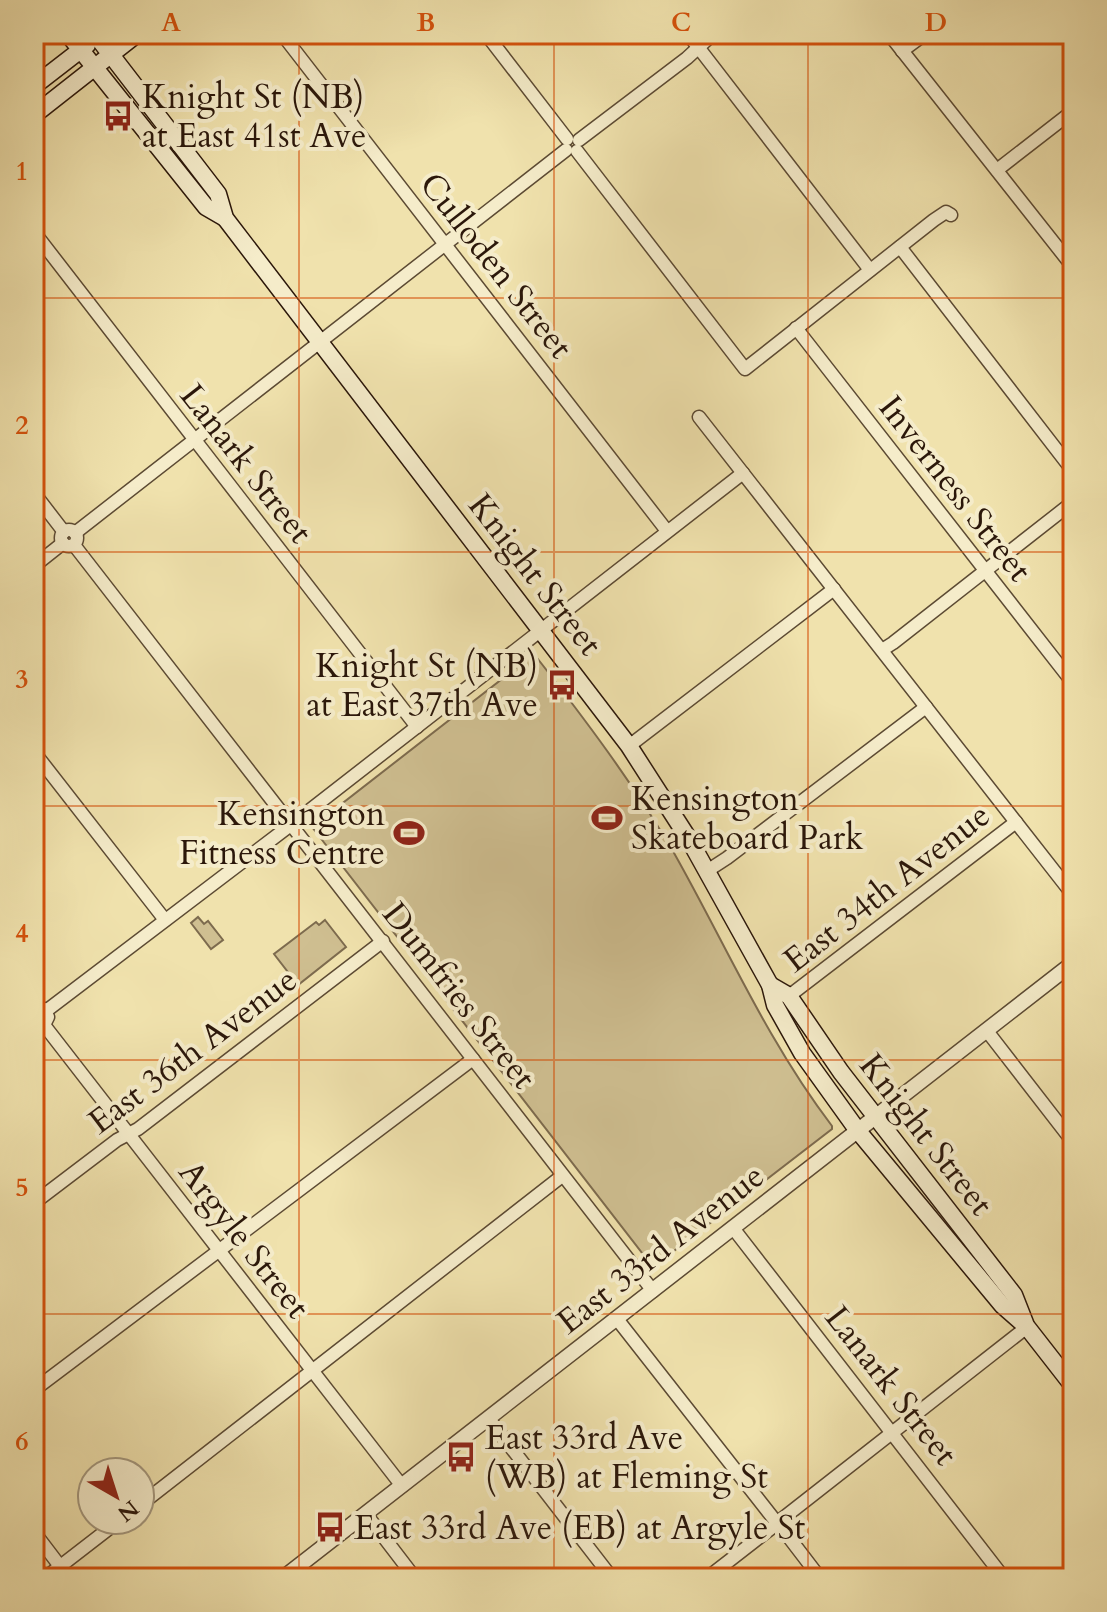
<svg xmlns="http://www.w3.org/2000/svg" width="1107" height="1612" viewBox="0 0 1107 1612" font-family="Cardo,serif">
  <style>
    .green { fill: #cfbf91; stroke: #7d6b4e; stroke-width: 2 }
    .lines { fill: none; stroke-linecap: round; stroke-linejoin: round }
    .minor-casing { stroke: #5c4a33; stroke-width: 15 }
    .tertiary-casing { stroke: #5c4a33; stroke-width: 17 }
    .secondary-casing { stroke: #2b170a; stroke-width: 19 }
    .minor { stroke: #f5ecca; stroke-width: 12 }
    .tertiary { stroke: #f5ecca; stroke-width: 14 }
    .secondary { stroke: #f5ecca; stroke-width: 16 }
    .grid { fill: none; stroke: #d5520c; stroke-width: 2; stroke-opacity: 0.55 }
    .labels { text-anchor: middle; stroke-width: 8; stroke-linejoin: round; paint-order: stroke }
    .poi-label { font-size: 34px; fill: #2b170a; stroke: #f5ecca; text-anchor: start }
    .street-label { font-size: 34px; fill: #2b170a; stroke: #f5ecca }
    .neatline { fill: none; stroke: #d5520c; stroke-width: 3 }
    .grid-label { font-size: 26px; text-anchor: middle; font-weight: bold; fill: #d5520c }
  </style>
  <rect width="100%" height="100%" fill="#f0e2ad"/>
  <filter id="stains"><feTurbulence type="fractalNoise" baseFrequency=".0025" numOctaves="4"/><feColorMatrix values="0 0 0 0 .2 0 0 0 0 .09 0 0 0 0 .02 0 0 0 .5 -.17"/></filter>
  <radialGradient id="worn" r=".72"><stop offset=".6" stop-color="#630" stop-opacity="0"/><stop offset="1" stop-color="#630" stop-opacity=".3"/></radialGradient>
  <g class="green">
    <path d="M534,654C584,718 633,783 674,853C726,945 767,1041 832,1126V1129L653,1267L312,827Z"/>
    <path d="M198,917L204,924L208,921L223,940L211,949L191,923Z"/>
    <path d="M325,920L346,947L298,985L274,954L316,922L319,925Z"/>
  </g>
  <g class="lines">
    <g class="minor-casing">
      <g id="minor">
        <path d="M282,34L667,531"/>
        <path d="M486,34L567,139"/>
        <path d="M688,34L870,270"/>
        <path d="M889,34L1073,267"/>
        <path d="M902,51L925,34"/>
        <path d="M579,140L687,58L713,34"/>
        <path d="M577,151L745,369L934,220L946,212L951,215"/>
        <path d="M997,170L1073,111"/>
        <path d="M34,232L417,727"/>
        <path d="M900,247L1073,471"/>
        <path d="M796,328L1073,683"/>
        <path d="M699,417L1073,895"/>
        <path d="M34,493L64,532"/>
        <circle cx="69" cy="538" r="8"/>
        <path d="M75,533L566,150"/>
        <path d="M74,545L653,1291"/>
        <path d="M34,566L63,543"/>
        <path d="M882,650L893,643L1073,502"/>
        <path d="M629,746L834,589"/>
        <path d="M34,752L165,920"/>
        <path d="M707,871L727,858L926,707"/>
        <path d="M789,996L1016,822"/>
        <path d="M34,1010L44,1009L48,1017L44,1025L34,1024"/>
        <path d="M46,1011L292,824L743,473"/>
        <path d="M44,1025L402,1486"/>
        <path d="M987,1031L1073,1142"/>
        <path d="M34,1203L117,1140L138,1129L383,941"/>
        <path d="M733,1228L1004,1578"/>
        <path d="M617,1319L773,1518"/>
        <path d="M34,1390L473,1059"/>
        <path d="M489,1419L612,1578"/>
        <path d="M140,1505L562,1176"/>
        <path d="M366,1514L415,1578"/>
        <path d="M782,1519L1027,1327"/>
        <path d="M781,1527L820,1578"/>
        <path d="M34,1532L69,1578"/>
        <path d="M45,1578L120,1520"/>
        <path d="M707,1578L774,1526"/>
      </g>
    </g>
    <g class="tertiary-casing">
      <path id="tertiary" d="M283,1578L1073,963"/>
    </g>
    <g class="secondary-casing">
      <g id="secondary">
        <path d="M68,34L206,207L225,218"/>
        <path d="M95,34L218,194L225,218L629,746L690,841L770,985L775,1005L802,1053L858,1131L1002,1305L1027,1327L1073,1386"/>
        <path d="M34,86L87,45"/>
        <path d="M34,115L137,34"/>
        <path d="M770,985L789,996L841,1072L1014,1295L1025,1323"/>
      </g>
    </g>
    <use href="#minor" class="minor"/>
    <use href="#tertiary" class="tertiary"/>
    <use href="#secondary" class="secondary"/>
  </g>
  <path class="grid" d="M299,34V1578M554,34V1578M808,34V1578M34,298H1073M34,552H1073M34,806H1073M34,1060H1073M34,1314H1073"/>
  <defs>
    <g id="bus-bare" transform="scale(2.4)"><path d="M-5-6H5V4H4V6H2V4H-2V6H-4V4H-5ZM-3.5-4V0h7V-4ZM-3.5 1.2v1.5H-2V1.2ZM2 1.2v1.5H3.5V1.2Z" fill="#8f2418" stroke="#f5ecca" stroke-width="2.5" paint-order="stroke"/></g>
    <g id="stadium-bare" transform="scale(2.4)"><path d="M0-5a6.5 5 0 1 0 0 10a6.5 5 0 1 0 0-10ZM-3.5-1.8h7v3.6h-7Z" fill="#8f2418" stroke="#f5ecca" stroke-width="2.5" paint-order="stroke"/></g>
  </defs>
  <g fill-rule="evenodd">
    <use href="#bus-bare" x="118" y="116"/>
    <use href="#bus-bare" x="562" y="685"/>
    <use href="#stadium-bare" x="607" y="818"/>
    <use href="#stadium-bare" x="409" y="833"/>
    <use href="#bus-bare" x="461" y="1457"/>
    <use href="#bus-bare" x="330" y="1527"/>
  </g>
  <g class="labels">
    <g class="poi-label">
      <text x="142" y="108">Knight St (NB)<tspan x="142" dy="39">at East 41st Ave</tspan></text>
      <text x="538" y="677" text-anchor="end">Knight St (NB)<tspan x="538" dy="39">at East 37th Ave</tspan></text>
      <text x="631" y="810">Kensington<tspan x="631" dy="39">Skateboard Park</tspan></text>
      <text x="385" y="825" text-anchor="end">Kensington<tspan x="385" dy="39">Fitness Centre</tspan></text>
      <text x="485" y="1449">East 33rd Ave<tspan x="485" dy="39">(WB) at Fleming St</tspan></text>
      <text x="354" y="1539">East 33rd Ave (EB) at Argyle St</text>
    </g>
    <g class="street-label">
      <text transform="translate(497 265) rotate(52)" y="12">Culloden Street</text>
      <text transform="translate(247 463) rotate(52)" y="12">Lanark Street</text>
      <text transform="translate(956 488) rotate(52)" y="12">Inverness Street</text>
      <text transform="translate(536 574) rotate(52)" y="12">Knight Street</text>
      <text transform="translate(886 887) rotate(-38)" y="12">East 34th Avenue</text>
      <text transform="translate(460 995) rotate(52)" y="12">Dumfries Street</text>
      <text transform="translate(192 1050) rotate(-37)" y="12">East 36th Avenue</text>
      <text transform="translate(927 1134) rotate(52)" y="12">Knight Street</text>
      <text transform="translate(245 1239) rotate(52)" y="12">Argyle Street</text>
      <text transform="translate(660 1248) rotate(-38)" y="12">East 33rd Avenue</text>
      <text transform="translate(892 1385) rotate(52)" y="12">Lanark Street</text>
    </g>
  </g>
  <rect width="1107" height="1612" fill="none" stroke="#f0e2ad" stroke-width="88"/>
  <g transform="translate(116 1496) rotate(141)"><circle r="38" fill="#f5ecca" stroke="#a4977d" stroke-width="2"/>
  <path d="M0-6L14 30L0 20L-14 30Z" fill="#8f2418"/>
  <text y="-12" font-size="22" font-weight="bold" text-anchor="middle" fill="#2b170a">N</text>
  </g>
  <rect x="44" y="44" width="1019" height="1524" class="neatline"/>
  <g class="grid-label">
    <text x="171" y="31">A</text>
    <text x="426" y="31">B</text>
    <text x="681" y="31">C</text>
    <text x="936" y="31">D</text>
    <text x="22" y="180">1</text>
    <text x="22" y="434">2</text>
    <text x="22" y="688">3</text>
    <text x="22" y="942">4</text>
    <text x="22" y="1196">5</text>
    <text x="22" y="1450">6</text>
  </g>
  <rect width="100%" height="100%" filter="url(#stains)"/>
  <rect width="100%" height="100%" fill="url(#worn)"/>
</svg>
